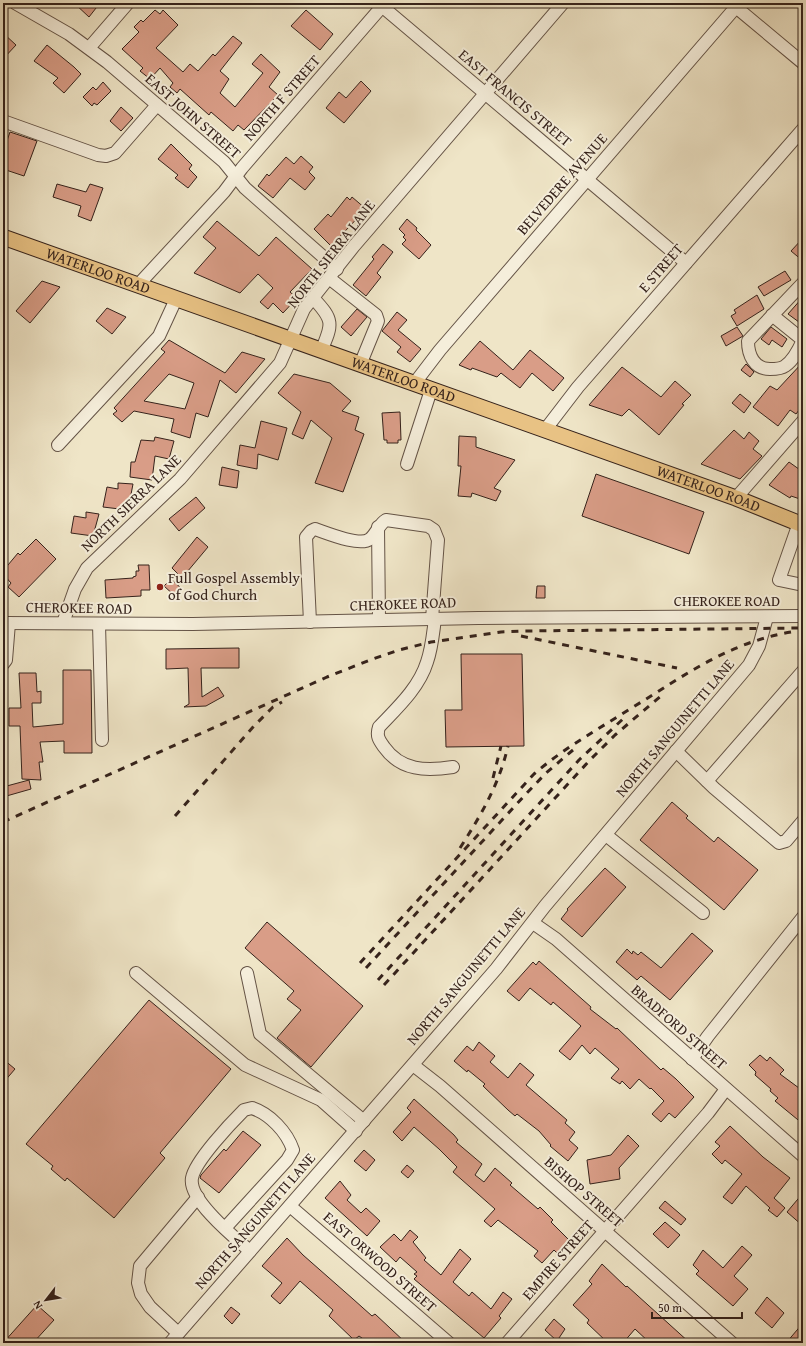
<svg xmlns="http://www.w3.org/2000/svg" width="806" height="1346" viewBox="0 0 806 1346" font-family="'Gentium Book Plus',serif">
  <style>
    .building { fill: #d99d87; stroke: #35221b; fill-rule: evenodd }
    .lines { fill: none; stroke-linecap: round; stroke-linejoin: round }
    .minor-casing { stroke: #645346; stroke-width: 14 }
    .major-casing { stroke: #35221b; stroke-width: 17 }
    .minor { stroke: #f5eedb; stroke-width: 12 }
    .major { stroke: #e8c284; stroke-width: 15 }
    .rail { stroke: #35221b; stroke-width: 3; stroke-dasharray: 7 7; stroke-linecap: butt }
    .poi-dot { fill: #8f2418; stroke: #f5eedb; stroke-width: 1.5 }
    .labels { text-anchor: middle; stroke-width: 4; stroke-linejoin: round; paint-order: stroke }
    .street-label { font-size: 15px; fill: #35221b; stroke: #f5eedb }
    .poi-label { font-size: 15px; fill: #35221b; stroke: #f5eedb; text-anchor: start }
  </style>
  <rect width="100%" height="100%" fill="#efe5c7"/>
  <filter id="stains"><feTurbulence type="fractalNoise" baseFrequency=".005" numOctaves="4"/><feColorMatrix values="0 0 0 0 .2 0 0 0 0 .09 0 0 0 0 .02 0 0 0 .5 -.17"/></filter>
  <radialGradient id="worn" r=".72"><stop offset=".6" stop-color="#630" stop-opacity="0"/><stop offset="1" stop-color="#630" stop-opacity=".3"/></radialGradient>
  <g class="building">
    <path d="M74,3H100L89,17Z"/>
    <path d="M155,10L160,14L163,10L178,25L156,48L183,72L190,64L198,71L213,54L215,56L233,36L242,43L220,71L229,79L220,93L235,107L263,73L252,64L261,54L280,72L269,87L278,95L244,130L238,125L233,131L211,112L209,115L180,89L177,93L170,87L173,83L160,68L150,79L140,71L143,68L122,49L139,32L134,27L141,20L143,22Z"/>
    <path d="M306,10L333,34L320,50L291,26Z"/>
    <path d="M3,33L16,45L3,59Z"/>
    <path d="M47,45L74,67L81,74L64,93L53,83L58,78L34,61Z"/>
    <path d="M361,81L371,91L344,123L326,108L339,92L346,98Z"/>
    <path d="M103,82L111,91L97,105L94,103L92,106L83,97L93,87L96,90Z"/>
    <path d="M121,107L133,118L121,131L110,121Z"/>
    <path d="M10,132L37,141L24,176L3,169V152Z"/>
    <path d="M171,144L192,165L189,169L197,177L188,188L175,178L178,175L158,159Z"/>
    <path d="M301,156L313,167L309,172L315,178L305,190L290,178L273,198L258,186L267,174L269,176L286,157L294,164Z"/>
    <path d="M57,184L86,192L90,184L103,188L91,221L78,216L81,206L53,197Z"/>
    <path d="M347,197L350,200L352,197L366,209L331,246L314,229L328,214L331,217Z"/>
    <path d="M407,219L417,228L416,230L431,245L419,259L402,244L406,240L403,237L405,235L399,229Z"/>
    <path d="M217,221L259,256L276,237L312,269L290,292L297,298L283,313L273,303L268,309L260,302L273,288L258,274L240,293L194,273L216,248L203,237Z"/>
    <path d="M803,238V261L791,251Z"/>
    <path d="M383,244L393,252L377,273L381,277L366,296L353,285L374,259L372,257Z"/>
    <path d="M785,271L791,280L764,296L758,287Z"/>
    <path d="M42,281L60,287L30,323L16,311Z"/>
    <path d="M757,295L764,309L737,326L731,316L736,313L734,310Z"/>
    <path d="M803,297V325L788,314Z"/>
    <path d="M107,308L126,317L112,334L96,321Z"/>
    <path d="M357,309L367,317L351,336L341,327Z"/>
    <path d="M397,312L407,320L398,330L421,349L410,362L397,352L401,347L382,331Z"/>
    <path d="M737,327L743,336L726,346L721,336Z"/>
    <path d="M771,327L787,339L782,347L772,340L769,345L761,339Z"/>
    <path d="M169,340L225,373L242,352L265,359L236,393L220,380L208,417L196,413L190,438L171,432L174,419L134,411L122,422L113,414L117,411L114,408L165,352L161,349ZM169,374L194,383L185,409L144,401Z"/>
    <path d="M480,341L513,370L530,350L564,378L553,391L532,373L520,388L501,373L497,377L472,368L471,370L459,365Z"/>
    <path d="M803,362V405L796,414L790,410L778,426L753,407L770,386L777,390Z"/>
    <path d="M746,364L754,372L750,377L741,370Z"/>
    <path d="M622,367L661,397L675,381L691,395L682,404L684,405L659,435L629,409L622,416L589,405Z"/>
    <path d="M294,374L330,383L351,401L342,411L359,417L355,430L364,434L343,492L315,483L332,438L311,420L303,439L292,434L301,412L278,393Z"/>
    <path d="M740,394L751,403L744,413L732,403Z"/>
    <path d="M400,412L401,440H398V443H387V440H384L382,413Z"/>
    <path d="M261,421L287,428L278,460L258,454L257,469L237,465L240,445L255,448Z"/>
    <path d="M734,430L744,439L749,432L759,441L753,449L762,456L740,479L701,464Z"/>
    <path d="M459,436L476,437V447L515,460L494,488L501,491L496,501L472,493L471,497L458,496L461,466H458Z"/>
    <path d="M155,437L174,441L169,459L155,456L152,480L130,477L131,462H135L141,440L154,441Z"/>
    <path d="M789,462L803,472V500L791,496L790,498L769,485Z"/>
    <path d="M222,467L239,471L237,488L219,485Z"/>
    <path d="M596,474L704,512L689,554L582,516Z"/>
    <path d="M118,483L133,484L128,510L103,507L107,487L118,489Z"/>
    <path d="M196,497L205,508L179,531L169,519Z"/>
    <path d="M86,512L99,514L93,536L71,533L74,516L86,518Z"/>
    <path d="M197,537L208,547L182,578L172,568Z"/>
    <path d="M36,539L56,559L19,597L8,587L11,583L3,574V571L18,553L20,555Z"/>
    <path d="M138,565H149L150,590H141V596L106,598L105,580L133,578V577L136,576V571H139Z"/>
    <path d="M171,579L182,589L175,596L164,586Z"/>
    <path d="M537,586H545V598H536Z"/>
    <path d="M239,648V668H201L202,697L218,687L224,696L206,706L184,707L189,704L188,668L166,669V649Z"/>
    <path d="M461,654H522L524,746L446,747L445,710H462Z"/>
    <path d="M63,670H91L92,753H64V741L40,742L43,762H39L41,780L22,779L20,726H9V708H21L19,673H36L37,692L41,691V703H32L33,727L63,724Z"/>
    <path d="M29,780L31,789L3,797V787Z"/>
    <path d="M672,802L688,816L686,818L714,842L718,837L758,870L724,910L640,840Z"/>
    <path d="M605,868L626,887L582,937L561,919L568,910L567,909Z"/>
    <path d="M267,922L363,1006L311,1067L277,1038L301,1010L287,999L294,991L245,948Z"/>
    <path d="M692,933L713,951L670,1000L641,976L637,980L616,962L627,949L632,954L633,951L638,955L641,952L661,968Z"/>
    <path d="M539,961L591,1007L590,1009L616,1029L617,1028L661,1070L663,1068L676,1079L694,1097L675,1118L669,1113L661,1122L652,1114L664,1101L651,1088L650,1089L639,1079L630,1089L622,1081L620,1084L611,1078L619,1069L595,1048L590,1054L582,1045L570,1060L559,1051L581,1026L553,1002L551,1005L530,988L519,1001L507,991L533,962L536,965Z"/>
    <path d="M149,1000L231,1069L160,1153L165,1158L114,1218L67,1178L65,1181L51,1169L53,1166L26,1144Z"/>
    <path d="M479,1042L495,1056L490,1062L508,1078L520,1063L534,1075L526,1085L567,1120L565,1123L575,1132L569,1140L578,1148L568,1161L550,1146L551,1145L539,1131L517,1114L515,1116L508,1110L483,1086L485,1084L468,1070L467,1072L454,1061L467,1046L473,1051Z"/>
    <path d="M760,1055L767,1061L770,1057L784,1070L780,1074L803,1091V1124L775,1101L778,1098L770,1091L771,1089L755,1075L756,1072L749,1065Z"/>
    <path d="M3,1059L15,1069L3,1083Z"/>
    <path d="M414,1099L454,1135L458,1140L456,1142L482,1164L475,1175L484,1182L495,1168L512,1183L510,1185L538,1209L540,1207L553,1220L551,1222L569,1240L557,1253L554,1250L542,1263L534,1256L538,1251L498,1220L491,1227L484,1221L495,1209L453,1172L457,1167L439,1149L414,1127L402,1141L393,1132L411,1112L407,1108Z"/>
    <path d="M730,1126L763,1157L790,1178L774,1198L785,1208L777,1217L768,1210L770,1208L746,1186L732,1204L723,1197L742,1174L725,1160L722,1164L712,1154L720,1146L715,1142Z"/>
    <path d="M243,1131L261,1145L219,1193L200,1178L201,1175L224,1149L226,1151Z"/>
    <path d="M628,1135L639,1146L619,1168L620,1179L590,1184L587,1160L611,1155Z"/>
    <path d="M364,1150L375,1160L366,1171L354,1161Z"/>
    <path d="M407,1165L414,1171L408,1178L401,1172Z"/>
    <path d="M340,1181L351,1195L347,1200L361,1213L366,1208L380,1221L367,1236L325,1198Z"/>
    <path d="M803,1193V1226L787,1212Z"/>
    <path d="M665,1201L686,1219L681,1225L659,1208Z"/>
    <path d="M665,1222L680,1235L668,1248L653,1234Z"/>
    <path d="M410,1230L418,1237L413,1242L426,1258L424,1260L441,1275L460,1249L471,1259L453,1282L469,1296L472,1292L491,1309L503,1292L512,1299L499,1316L501,1318L484,1338L414,1279L417,1276L414,1274L417,1272L400,1257L396,1262L380,1247L394,1234L401,1241Z"/>
    <path d="M287,1238L303,1255L353,1299L372,1316L375,1314L406,1343H369L359,1336L354,1340L329,1316L333,1310L300,1281L280,1304L271,1296L282,1283L262,1266Z"/>
    <path d="M742,1246L752,1255L734,1276L748,1289L733,1306L696,1274L699,1271L693,1265L703,1250L723,1268Z"/>
    <path d="M602,1264L626,1287L627,1286L690,1343H650L635,1329L623,1343H608L587,1323L589,1320L573,1305L592,1284L589,1281Z"/>
    <path d="M767,1297L784,1313L772,1328L755,1313Z"/>
    <path d="M37,1305L54,1320L33,1343H3Z"/>
    <path d="M231,1307L240,1314L232,1324L224,1316Z"/>
    <path d="M554,1319L565,1329L557,1341L545,1330Z"/>
    <path d="M803,1323V1343H786Z"/>
  </g>
  <g class="lines">
    <g class="minor-casing">
      <g id="minor">
        <path d="M15,3L69,34L107,62L224,162L245,188L337,269"/>
        <path d="M378,3L686,263"/>
        <path d="M731,3L803,63"/>
        <path d="M89,48L128,3"/>
        <path d="M3,121L98,155L106,156L115,153L157,105"/>
        <path d="M329,278L376,315L378,321L360,365"/>
        <path d="M138,285L224,192L242,168L385,3"/>
        <path d="M313,298C334,320 333,324 321,351"/>
        <path d="M772,315L803,340C799,349 794,360 785,366C781,369 775,369 770,369C754,369 748,355 748,341L803,283"/>
        <path d="M414,384L440,350L736,7"/>
        <path d="M545,430L578,387L803,129"/>
        <path d="M58,445L159,336L176,299"/>
        <path d="M407,464L431,390"/>
        <path d="M736,498L803,421"/>
        <path d="M799,523L779,580L803,585"/>
        <path d="M378,527L379,620"/>
        <path d="M435,619C433,633 432,648 427,662C419,688 397,708 379,727C376,736 379,740 384,747C401,771 426,771 453,767"/>
        <path d="M310,622L306,537L311,531L315,529C327,533 360,547 370,539C377,533 379,524 386,520L428,526L434,530L438,540L432,619"/>
        <path d="M3,623L193,624L478,618L803,616"/>
        <path d="M63,623L75,589L87,568L180,479L280,363L304,309L354,246L563,3"/>
        <path d="M99,624L102,740"/>
        <path d="M3,664L6,660L9,623"/>
        <path d="M676,751L714,788L779,843L786,841L803,821"/>
        <path d="M707,781L803,671"/>
        <path d="M606,835L703,913"/>
        <path d="M533,923L556,939L803,1156"/>
        <path d="M136,973L245,1065L321,1100L356,1131"/>
        <path d="M247,973L260,1034L364,1121"/>
        <path d="M692,1059L708,1036L803,917"/>
        <path d="M413,1065L440,1086L732,1343"/>
        <path d="M290,1206L449,1343"/>
        <path d="M225,1228L287,1160L293,1150C287,1132 270,1114 252,1108L244,1110C231,1123 195,1161 192,1178C188,1200 235,1238 250,1251"/>
        <path d="M178,1333L150,1307L141,1294L138,1283L140,1266L198,1197"/>
        <path d="M170,1343L496,969L545,906L749,665L759,646L767,617"/>
        <path d="M507,1343L708,1113L726,1089"/>
      </g>
    </g>
    <g class="major-casing">
      <g id="major">
        <path id="s1" d="M3,237L736,498L803,525"/>
      </g>
    </g>
    <use href="#minor" class="minor"/>
    <use href="#major" class="major"/>
    <g class="rail">
      <path d="M521,636L677,668"/>
      <path d="M493,778L501,746"/>
      <path d="M175,816L254,726L273,707L282,702"/>
      <path d="M3,822L327,677L370,660L399,650L431,642L501,632L524,631L803,628"/>
      <path d="M460,848C481,815 499,785 508,746"/>
      <path d="M360,963L534,774C564,748 597,730 630,709C684,676 727,643 791,632"/>
      <path d="M366,968L525,795L546,773L573,750"/>
      <path d="M378,980L579,760L624,718"/>
      <path d="M384,985L589,761L615,735L662,695"/>
    </g>
  </g>
  <circle class="poi-dot" cx="160" cy="587" r="4"/>
  <g class="labels">
    <g class="street-label">
      <text transform="translate(282 98) rotate(-49)" y="5">NORTH F STREET</text>
      <text transform="translate(515 98) rotate(40)" y="5">EAST FRANCIS STREET</text>
      <text transform="translate(193 116) rotate(41)" y="5">EAST JOHN STREET</text>
      <text transform="translate(562 184) rotate(-49)" y="5">BELVEDERE AVENUE</text>
      <text transform="translate(331 254) rotate(-52)" y="5">NORTH SIERRA LANE</text>
      <text transform="translate(661 268) rotate(-49)" y="5">E STREET</text>
      <text dy="5" stroke="none"><textPath href="#s1" startOffset="101">WATERLOO ROAD</textPath></text>
      <text dy="5" stroke="none"><textPath href="#s1" startOffset="425">WATERLOO ROAD</textPath></text>
      <text dy="5" stroke="none"><textPath href="#s1" startOffset="749">WATERLOO ROAD</textPath></text>
      <text transform="translate(131 503) rotate(-44)" y="5">NORTH SIERRA LANE</text>
      <text x="727" y="606">CHEROKEE ROAD</text>
      <text transform="translate(403 604) rotate(-2)" y="5">CHEROKEE ROAD</text>
      <text transform="translate(79 608) rotate(1)" y="5">CHEROKEE ROAD</text>
      <text transform="translate(675 728) rotate(-50)" y="5">NORTH SANGUINETTI LANE</text>
      <text transform="translate(466 976) rotate(-50)" y="5">NORTH SANGUINETTI LANE</text>
      <text transform="translate(679 1027) rotate(41)" y="5">BRADFORD STREET</text>
      <text transform="translate(584 1192) rotate(41)" y="5">BISHOP STREET</text>
      <text transform="translate(255 1221) rotate(-49)" y="5">NORTH SANGUINETTI LANE</text>
      <text transform="translate(558 1260) rotate(-49)" y="5">EMPIRE STREET</text>
      <text transform="translate(380 1262) rotate(41)" y="5">EAST ORWOOD STREET</text>
    </g>
    <g class="poi-label">
      <text x="168" y="583">Full Gospel Assembly<tspan x="168" dy="17">of God Church</tspan></text>
    </g>
  </g>
  <rect width="806" height="1346" fill="none" stroke="#efe5c7" stroke-width="16"/>
  <rect x="4" y="4" width="798" height="1338" fill="none" stroke="#35221b" stroke-width="2"/>
  <rect x="8" y="8" width="790" height="1330" fill="none" stroke="#35221b"/>
  <g transform="translate(46 1300) rotate(239)" stroke="#f5eedb" stroke-width="3" paint-order="stroke">
  <path d="M0-3L7 15L0 10L-7 15Z" fill="#35221b"/>
  <text y="-6" font-size="11" font-weight="bold" text-anchor="middle" fill="#35221b">N</text>
  </g>
  <path d="M652 1312v6h90v-6" fill="none" stroke="#35221b" stroke-width="2"/>
  <text x="658" y="1312" font-size="12" fill="#35221b" stroke="#f5eedb" stroke-width="3" paint-order="stroke">50 m</text>
  <rect width="100%" height="100%" filter="url(#stains)"/>
  <rect width="100%" height="100%" fill="url(#worn)"/>
</svg>
